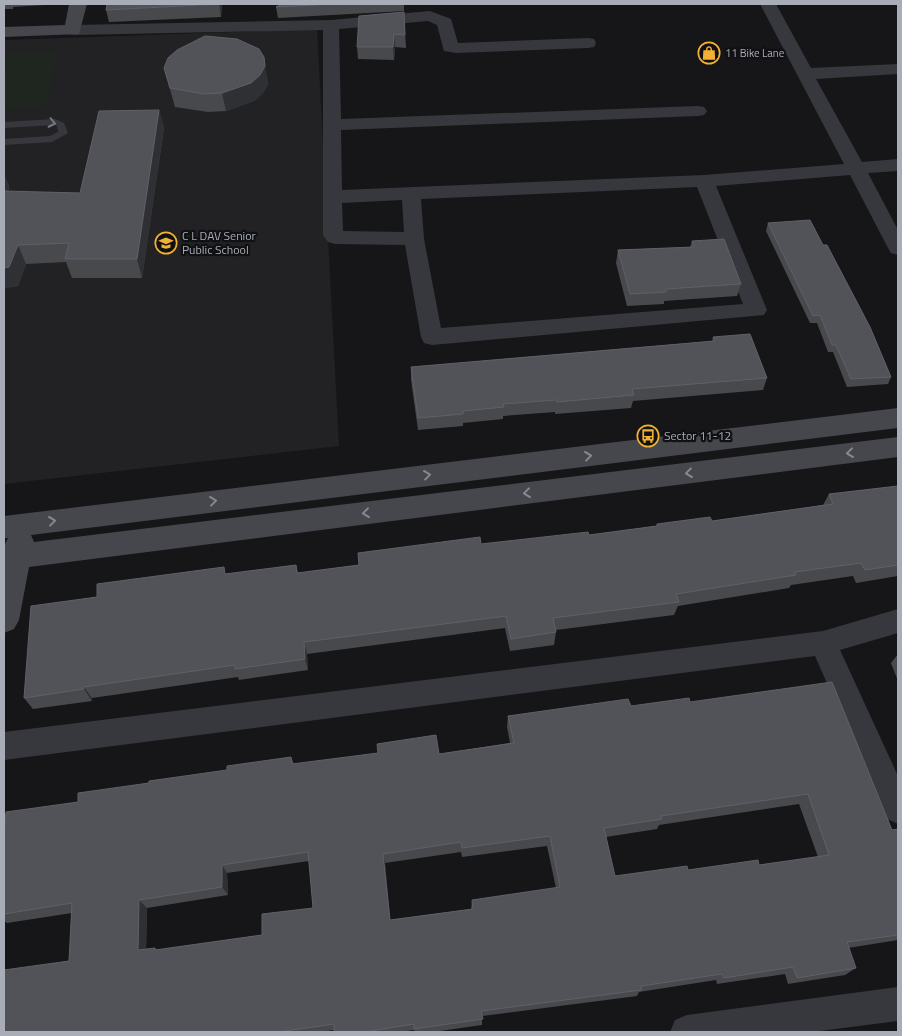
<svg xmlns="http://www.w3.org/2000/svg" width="902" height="1036" viewBox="0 0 902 1036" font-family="'Titillium Web',sans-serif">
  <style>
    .built { fill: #222225 }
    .green { fill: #1e261f }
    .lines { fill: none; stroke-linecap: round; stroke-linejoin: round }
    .lane { fill: #37383d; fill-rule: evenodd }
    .street { fill: #37383d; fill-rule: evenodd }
    .secondary { fill: #45474d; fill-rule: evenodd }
    .wall { fill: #47494d; fill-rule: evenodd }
    .shaded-wall { fill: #2f3033 }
    .building { fill: #525359; stroke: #5f6168; fill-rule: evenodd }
    .oneway { stroke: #757881 }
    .oneway2 { stroke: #858993 }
    .labels { text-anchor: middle; stroke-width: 4.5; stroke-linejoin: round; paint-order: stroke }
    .far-poi-label { font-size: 11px; fill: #a8adb8; stroke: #111113; text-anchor: start }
    .poi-label { font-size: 12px; fill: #a8adb8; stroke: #111113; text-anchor: start }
  </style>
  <rect width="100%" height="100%" fill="#161618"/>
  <path class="built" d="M317,29L339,446L4,484V40Z"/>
  <path class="green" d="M9,52H59L45,107L4,109V71Z"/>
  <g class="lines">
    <path class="lane" d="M55,119L64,123L68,133L52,142L4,145V139L50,136L58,132L57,126L54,125L4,128V122Z"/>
    <g class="street">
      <path d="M760,4H776L811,68L898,64V74L816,79L862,162L898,159V171L868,173L898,230V255L891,253L888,248L850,175L716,186L767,310L764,315L432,345L424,343L421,337L405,245L335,244L328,242L323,235V30L73,35L67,34L65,30L67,26L73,25L331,20L430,11L451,19L458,43L588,38L594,39L596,43L594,47L588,48L456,53L444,51L437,25L428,21L339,29L341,119L698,106L704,107L707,111L704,115L698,116L341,130L342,190L704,175L844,164ZM697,187L743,304L441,328L424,239L421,199ZM402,200L404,232L343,231L342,203Z"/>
      <path d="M898,609V633L840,650L898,776V824L887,819L815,656L4,760V732L823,631Z"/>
      <path d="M898,987V1021L812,1032H670L675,1020L687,1015Z"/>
    </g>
    <g class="secondary">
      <path d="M69,4H87L79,34L4,37V27L65,25Z"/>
      <path d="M898,408V428L31,535L34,542L898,437V457L29,567L19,620L14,629L4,633V546L8,538H4V516Z"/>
    </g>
  </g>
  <g class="wall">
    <path d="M4,4H46L45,5L13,7V9H4Z"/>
    <path d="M222,4L221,17L109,22L106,10Z"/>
    <path d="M280,4H404V11L278,18L276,7L280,5Z"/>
    <path d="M404,12L406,48L395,47L394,60L358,59L357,47Z"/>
    <path d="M164,68L267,76L268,84L263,93L254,101L226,111L208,112L175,107Z"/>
    <path d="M159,110L164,128L142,278H72L66,262L26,264L18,286L4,288V174L9,186L8,192L80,193Z"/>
    <path d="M768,223L891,377L888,384L847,387L833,352H828L817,323H810L766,231Z"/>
    <path d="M692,241L741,284L737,296L664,301V304L627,306L616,263L618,250L690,247Z"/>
    <path d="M713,337L767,378L763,390L633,401L631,408L555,414V412L503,416V419L463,423V426L418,430L411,380V367L712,341Z"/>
    <path d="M898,486V576L856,583L853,576L791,585L789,588L678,606L674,615L556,630V632L554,645L510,651L505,628L307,654L308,670L239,680L238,677L92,698V701L33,709L24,698L97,597L227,574L296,565L298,573L359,565L481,544L589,535L656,526L657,524L712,521L823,505L829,494Z"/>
    <path d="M898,654V681L891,663Z"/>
    <path d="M690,702L892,830L898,829V940L848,948L856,968L845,975L788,984L785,974L717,984L716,980L639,992L637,996L482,1016V1025L433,1032H415L414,1030L399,1032H334V1030L319,1032H4L69,961L72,913L7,923L4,921V830L78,802L149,783L227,770L291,757L294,764L439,754L510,743L507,727L508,716ZM799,804L818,857L759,865L615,876L606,837L657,829L659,825ZM547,846L556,888L472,900L471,909L390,920L385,863L461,852L462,857ZM309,861L313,908L262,935L157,950L155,948L146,949L147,908L228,895L227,873Z"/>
  </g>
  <g class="shaded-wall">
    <path d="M219,4H222L221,17Z"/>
    <path d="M394,34L395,47L394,60L393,47Z"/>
    <path d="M264,57L267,76L268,84L263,93L254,101L226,111L222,93Z"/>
    <path d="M159,110L164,128L142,278L137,259Z"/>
    <path d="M4,174L9,186L4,206Z"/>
    <path d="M18,245L26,264L18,286L4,288V268Z"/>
    <path d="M304,642L307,654L308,670L305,659Z"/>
    <path d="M84,687L92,698V701L84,689Z"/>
    <path d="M383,854L385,863L391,928L390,920Z"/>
    <path d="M222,865L227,873L228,895L222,887Z"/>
    <path d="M139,900L147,908L146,957L138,950Z"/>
  </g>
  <g class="building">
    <path d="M107,4H219L106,10Z"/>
    <path d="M282,4H333L276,7Z"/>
    <path d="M404,12L405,35L394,34L393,47H357L359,16Z"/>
    <path d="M205,36L237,39L259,49L264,57L265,66L260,75L251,83L222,93L204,94L170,88L164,68L168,58L177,50Z"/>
    <path d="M159,110L137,259H65L69,243L18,245L9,267L4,268V191L80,193L99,111Z"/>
    <path d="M810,220L823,245H827L870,327L891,377L851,379L836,345H832L820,315L813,316L768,223Z"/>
    <path d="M724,239L741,284L666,289V292L630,294L618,250L694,247L692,241Z"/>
    <path d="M750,334L767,378L632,389L634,395L557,402L556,400L503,404L504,407L463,411V414L418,418L411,367L715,341L713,337Z"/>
    <path d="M898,486V565L865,570L861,563L795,572L796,575L676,594L679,602L553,618L556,632L511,639L506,616L304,642L305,659L235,669V665L84,687V689L24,698L31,606L97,597V584L224,567L225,574L296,565L297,573L359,565L358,553L480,537L481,544L588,532L589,535L657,526V524L710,517L712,521L833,504L829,494Z"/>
    <path d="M832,682L892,830L898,829V935L847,942L856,968L797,978L793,967L724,978L722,974L641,986V990L481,1011L483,1019L414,1029V1024L364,1032H334V1024L278,1032H4V970L69,961L72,903L4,914V830L6,812L78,802V793L149,783V781L227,770V766L291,757L292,764L378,753L377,744L436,735L439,754L514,743L508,716L628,699L631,706L689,698L690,702ZM808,794L829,855L759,865L758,860L688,870L687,866L615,876L604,828L662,819L661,816ZM550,836L560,887L472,900L473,909L390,920L383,854L461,842L462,848ZM308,852L313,908L262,914V935L155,950V948L138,950L139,900L222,887V865Z"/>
  </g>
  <defs><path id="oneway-chevron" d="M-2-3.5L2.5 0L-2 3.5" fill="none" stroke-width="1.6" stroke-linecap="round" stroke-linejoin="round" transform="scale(1.25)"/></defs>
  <use class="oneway" href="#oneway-chevron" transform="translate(52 123) rotate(12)"/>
  <g class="oneway2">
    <use href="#oneway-chevron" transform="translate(850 453) rotate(173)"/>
    <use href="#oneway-chevron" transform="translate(588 456) rotate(-7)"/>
    <use href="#oneway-chevron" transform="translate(689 473) rotate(173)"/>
    <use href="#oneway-chevron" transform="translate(427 475) rotate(-7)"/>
    <use href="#oneway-chevron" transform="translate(527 493) rotate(173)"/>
    <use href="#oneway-chevron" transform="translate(213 501) rotate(-7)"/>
    <use href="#oneway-chevron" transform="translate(366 513) rotate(173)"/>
    <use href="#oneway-chevron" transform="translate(52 521) rotate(-7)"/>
  </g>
  <defs>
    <g id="shop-ring" transform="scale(1.125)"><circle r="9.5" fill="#111113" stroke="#f2b134" stroke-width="1.5"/><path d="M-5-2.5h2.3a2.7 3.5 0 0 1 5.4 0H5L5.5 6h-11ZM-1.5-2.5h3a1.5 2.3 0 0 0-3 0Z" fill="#f2b134"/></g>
    <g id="school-ring" transform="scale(1.125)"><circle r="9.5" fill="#111113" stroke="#f2b134" stroke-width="1.5"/><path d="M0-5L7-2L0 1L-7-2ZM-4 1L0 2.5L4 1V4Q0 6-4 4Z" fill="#f2b134"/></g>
    <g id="bus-ring" transform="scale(1.125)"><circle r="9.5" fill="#111113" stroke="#f2b134" stroke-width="1.5"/><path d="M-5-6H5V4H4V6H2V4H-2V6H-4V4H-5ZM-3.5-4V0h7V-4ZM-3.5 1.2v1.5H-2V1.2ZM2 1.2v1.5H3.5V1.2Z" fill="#f2b134"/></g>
  </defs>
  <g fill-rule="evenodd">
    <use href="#shop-ring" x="709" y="53"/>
    <use href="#school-ring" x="166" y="243"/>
    <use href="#bus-ring" x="648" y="436"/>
  </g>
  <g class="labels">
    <g class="far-poi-label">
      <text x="725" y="57">11 Bike Lane</text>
    </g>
    <g class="poi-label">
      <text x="182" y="240">C L DAV Senior<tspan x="182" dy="14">Public School</tspan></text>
      <text x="664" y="440">Sector 11-12</text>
    </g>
  </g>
  <rect width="902" height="1036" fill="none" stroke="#a8adb8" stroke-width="10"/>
</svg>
